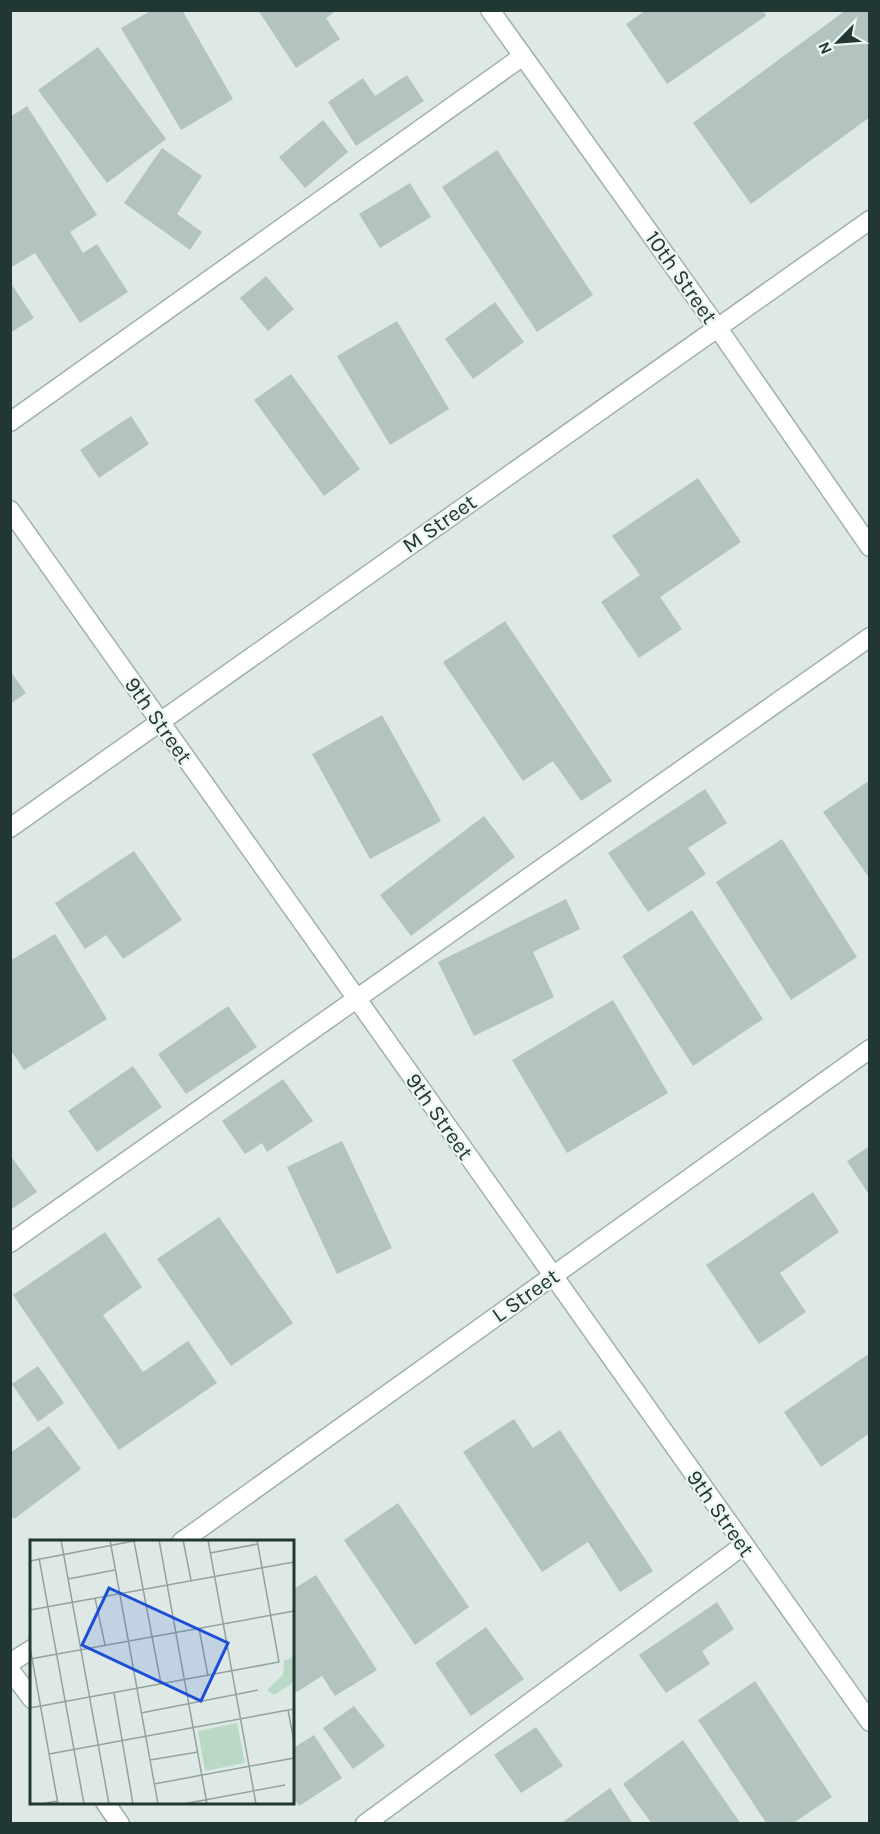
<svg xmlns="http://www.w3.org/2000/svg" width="880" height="1834" viewBox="0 0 880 1834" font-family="Karla,sans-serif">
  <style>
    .building { fill: #b3c3bf }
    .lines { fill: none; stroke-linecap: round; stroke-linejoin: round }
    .service-casing { stroke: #a1b0ac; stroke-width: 21 }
    .minor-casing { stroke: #a1b0ac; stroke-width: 21 }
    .service { stroke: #fff; stroke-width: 18 }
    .minor { stroke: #fff; stroke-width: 18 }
    .labels { text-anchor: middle; stroke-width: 4.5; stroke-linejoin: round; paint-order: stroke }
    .street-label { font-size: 22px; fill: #203734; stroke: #eef6f3 }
    .inset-road { fill: none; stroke: #92a29e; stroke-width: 1.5 }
    .view { fill: #1d4ed8; fill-opacity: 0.15; stroke: #1d4ed8; stroke-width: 3 }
    .inset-edge { fill: none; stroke: #203734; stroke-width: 3 }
  </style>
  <rect width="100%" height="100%" fill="#dee9e5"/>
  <g class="building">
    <path d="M152,10H182L233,99L181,130L121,28Z"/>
    <path d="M258,10H337L326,18L340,39L296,68Z"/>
    <path d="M646,10H763L766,16L667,84L626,24Z"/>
    <path d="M846,10H870V117L751,204L693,123Z"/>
    <path d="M98,47L166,139L107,183L38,90Z"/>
    <path d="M407,75L424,101L356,146L328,102L363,78L375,96Z"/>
    <path d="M27,106L97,215L70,232L83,253L97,244L128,292L80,323L35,253L10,268V117Z"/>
    <path d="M323,120L348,152L305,188L279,157Z"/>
    <path d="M162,148L202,176L177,214L202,232L190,250L124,203Z"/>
    <path d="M497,150L593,295L537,332L442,187Z"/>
    <path d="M410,183L431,217L380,248L359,214Z"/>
    <path d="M266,276L294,309L268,331L240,298Z"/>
    <path d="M10,282L34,318L10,333Z"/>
    <path d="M495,302L524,342L473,379L445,339Z"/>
    <path d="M397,321L449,409L390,445L337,356Z"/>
    <path d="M291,374L360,469L324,496L254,400Z"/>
    <path d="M131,416L149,444L99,478L80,450Z"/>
    <path d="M698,478L741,542L660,597L682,629L639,658L601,602L640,575L612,536Z"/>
    <path d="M505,621L612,781L581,801L553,761L523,781L443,662Z"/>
    <path d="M10,671L26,693L10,704Z"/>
    <path d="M382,715L441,821L370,859L312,754Z"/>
    <path d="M870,780V879L823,812Z"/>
    <path d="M705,789L727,823L688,848L706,874L648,912L608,853Z"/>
    <path d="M484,816L515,857L411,936L380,895Z"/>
    <path d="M782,839L857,957L791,1000L716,882Z"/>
    <path d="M134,851L182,920L123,959L106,935L85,949L55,903Z"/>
    <path d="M566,899L580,929L533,952L554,997L474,1036L438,962Z"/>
    <path d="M692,910L763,1019L693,1066L622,956Z"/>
    <path d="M55,934L107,1019L24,1070L10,1049V961Z"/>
    <path d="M613,1000L668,1093L567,1153L512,1060Z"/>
    <path d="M228,1006L257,1047L186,1094L158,1054Z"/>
    <path d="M133,1066L162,1107L97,1152L68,1111Z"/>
    <path d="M283,1079L313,1121L267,1152L262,1143L245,1154L222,1121Z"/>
    <path d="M342,1141L392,1248L337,1274L287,1167Z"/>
    <path d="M870,1146V1196L847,1161Z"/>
    <path d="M10,1155L37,1192L10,1210Z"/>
    <path d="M813,1192L839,1232L780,1273L806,1312L759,1344L706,1265Z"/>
    <path d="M219,1217L293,1323L231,1366L157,1259Z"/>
    <path d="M105,1232L142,1287L103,1315L143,1372L188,1341L217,1383L119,1450L13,1295Z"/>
    <path d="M870,1353V1433L821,1467L784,1412Z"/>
    <path d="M38,1366L64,1403L38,1422L12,1384Z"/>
    <path d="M514,1419L533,1448L560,1430L653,1571L620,1592L588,1542L542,1572L463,1452Z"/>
    <path d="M49,1426L81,1469L14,1519L10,1514V1453Z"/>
    <path d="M398,1503L469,1607L415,1645L344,1540Z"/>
    <path d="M316,1575L377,1670L335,1696L322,1676L297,1692L292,1686V1590Z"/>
    <path d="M717,1602L734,1629L702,1651L710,1664L666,1693L639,1655Z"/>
    <path d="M486,1627L524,1679L471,1716L435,1663Z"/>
    <path d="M755,1681L832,1797L792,1824H767L698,1720Z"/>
    <path d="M354,1706L385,1746L353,1769L323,1728Z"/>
    <path d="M536,1727L563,1766L521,1793L494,1755Z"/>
    <path d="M314,1735L342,1778L299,1806L292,1796V1749Z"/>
    <path d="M683,1740L741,1824H652L623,1784Z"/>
    <path d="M610,1788L633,1824H560Z"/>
  </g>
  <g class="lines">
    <g class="service-casing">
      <g id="service">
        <path d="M10,422L523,56"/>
        <path d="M10,1243L870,637"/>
        <path d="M365,1824L744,1545"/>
      </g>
    </g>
    <g class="minor-casing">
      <g id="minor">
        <path d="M490,10L717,327L870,547"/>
        <path d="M10,510L870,1722"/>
        <path d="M10,828L870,220"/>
        <path d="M181,1542L870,1049"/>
        <path d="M10,1663L32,1649"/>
        <path d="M10,1670L32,1699"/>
        <path d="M105,1802L120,1824"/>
      </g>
    </g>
    <use href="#service" class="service"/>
    <use href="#minor" class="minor"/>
  </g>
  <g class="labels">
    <g class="street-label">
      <text transform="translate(682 277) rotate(55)" y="8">10th Street</text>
      <text transform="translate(439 523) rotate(-35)" y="8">M Street</text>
      <text transform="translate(159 720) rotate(55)" y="8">9th Street</text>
      <text transform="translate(440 1116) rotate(55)" y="8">9th Street</text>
      <text transform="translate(525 1295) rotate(-35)" y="8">L Street</text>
      <text transform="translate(721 1513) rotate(55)" y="8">9th Street</text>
    </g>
  </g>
  <g transform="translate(30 1540)">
    <rect width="264" height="264" fill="#dee9e5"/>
    <path d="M264,117V142L244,155L237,150L253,135L254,121ZM207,183L215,223L175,231L168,191Z" fill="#b7d9c5"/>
    <path class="inset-road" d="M31,0L79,264M80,0L128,264M129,0L177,264M153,0L161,40M178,0L226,264M104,1L131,144M180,13L228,4M9,18L54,264M0,21L109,0M38,39L85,30M65,58L75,105M0,70L264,22M169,88L178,136M0,107L28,264M0,119L264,71M84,153L103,264M0,168L249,122L227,0M258,170L264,201M111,173L228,150M19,214L264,169M120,220L168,212M124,244L264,218M10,264L28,261M153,264L255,245"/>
    <path class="view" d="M79,48L198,103L171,161L52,105Z"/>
    <rect width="264" height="264" class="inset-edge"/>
  </g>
  <rect width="880" height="1834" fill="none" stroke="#203734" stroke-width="24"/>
  <g transform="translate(838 42) rotate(245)" stroke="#eef6f3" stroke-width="4.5" paint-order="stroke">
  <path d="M0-4.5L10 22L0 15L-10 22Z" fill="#203734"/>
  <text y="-9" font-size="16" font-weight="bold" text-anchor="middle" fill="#203734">N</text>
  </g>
</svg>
